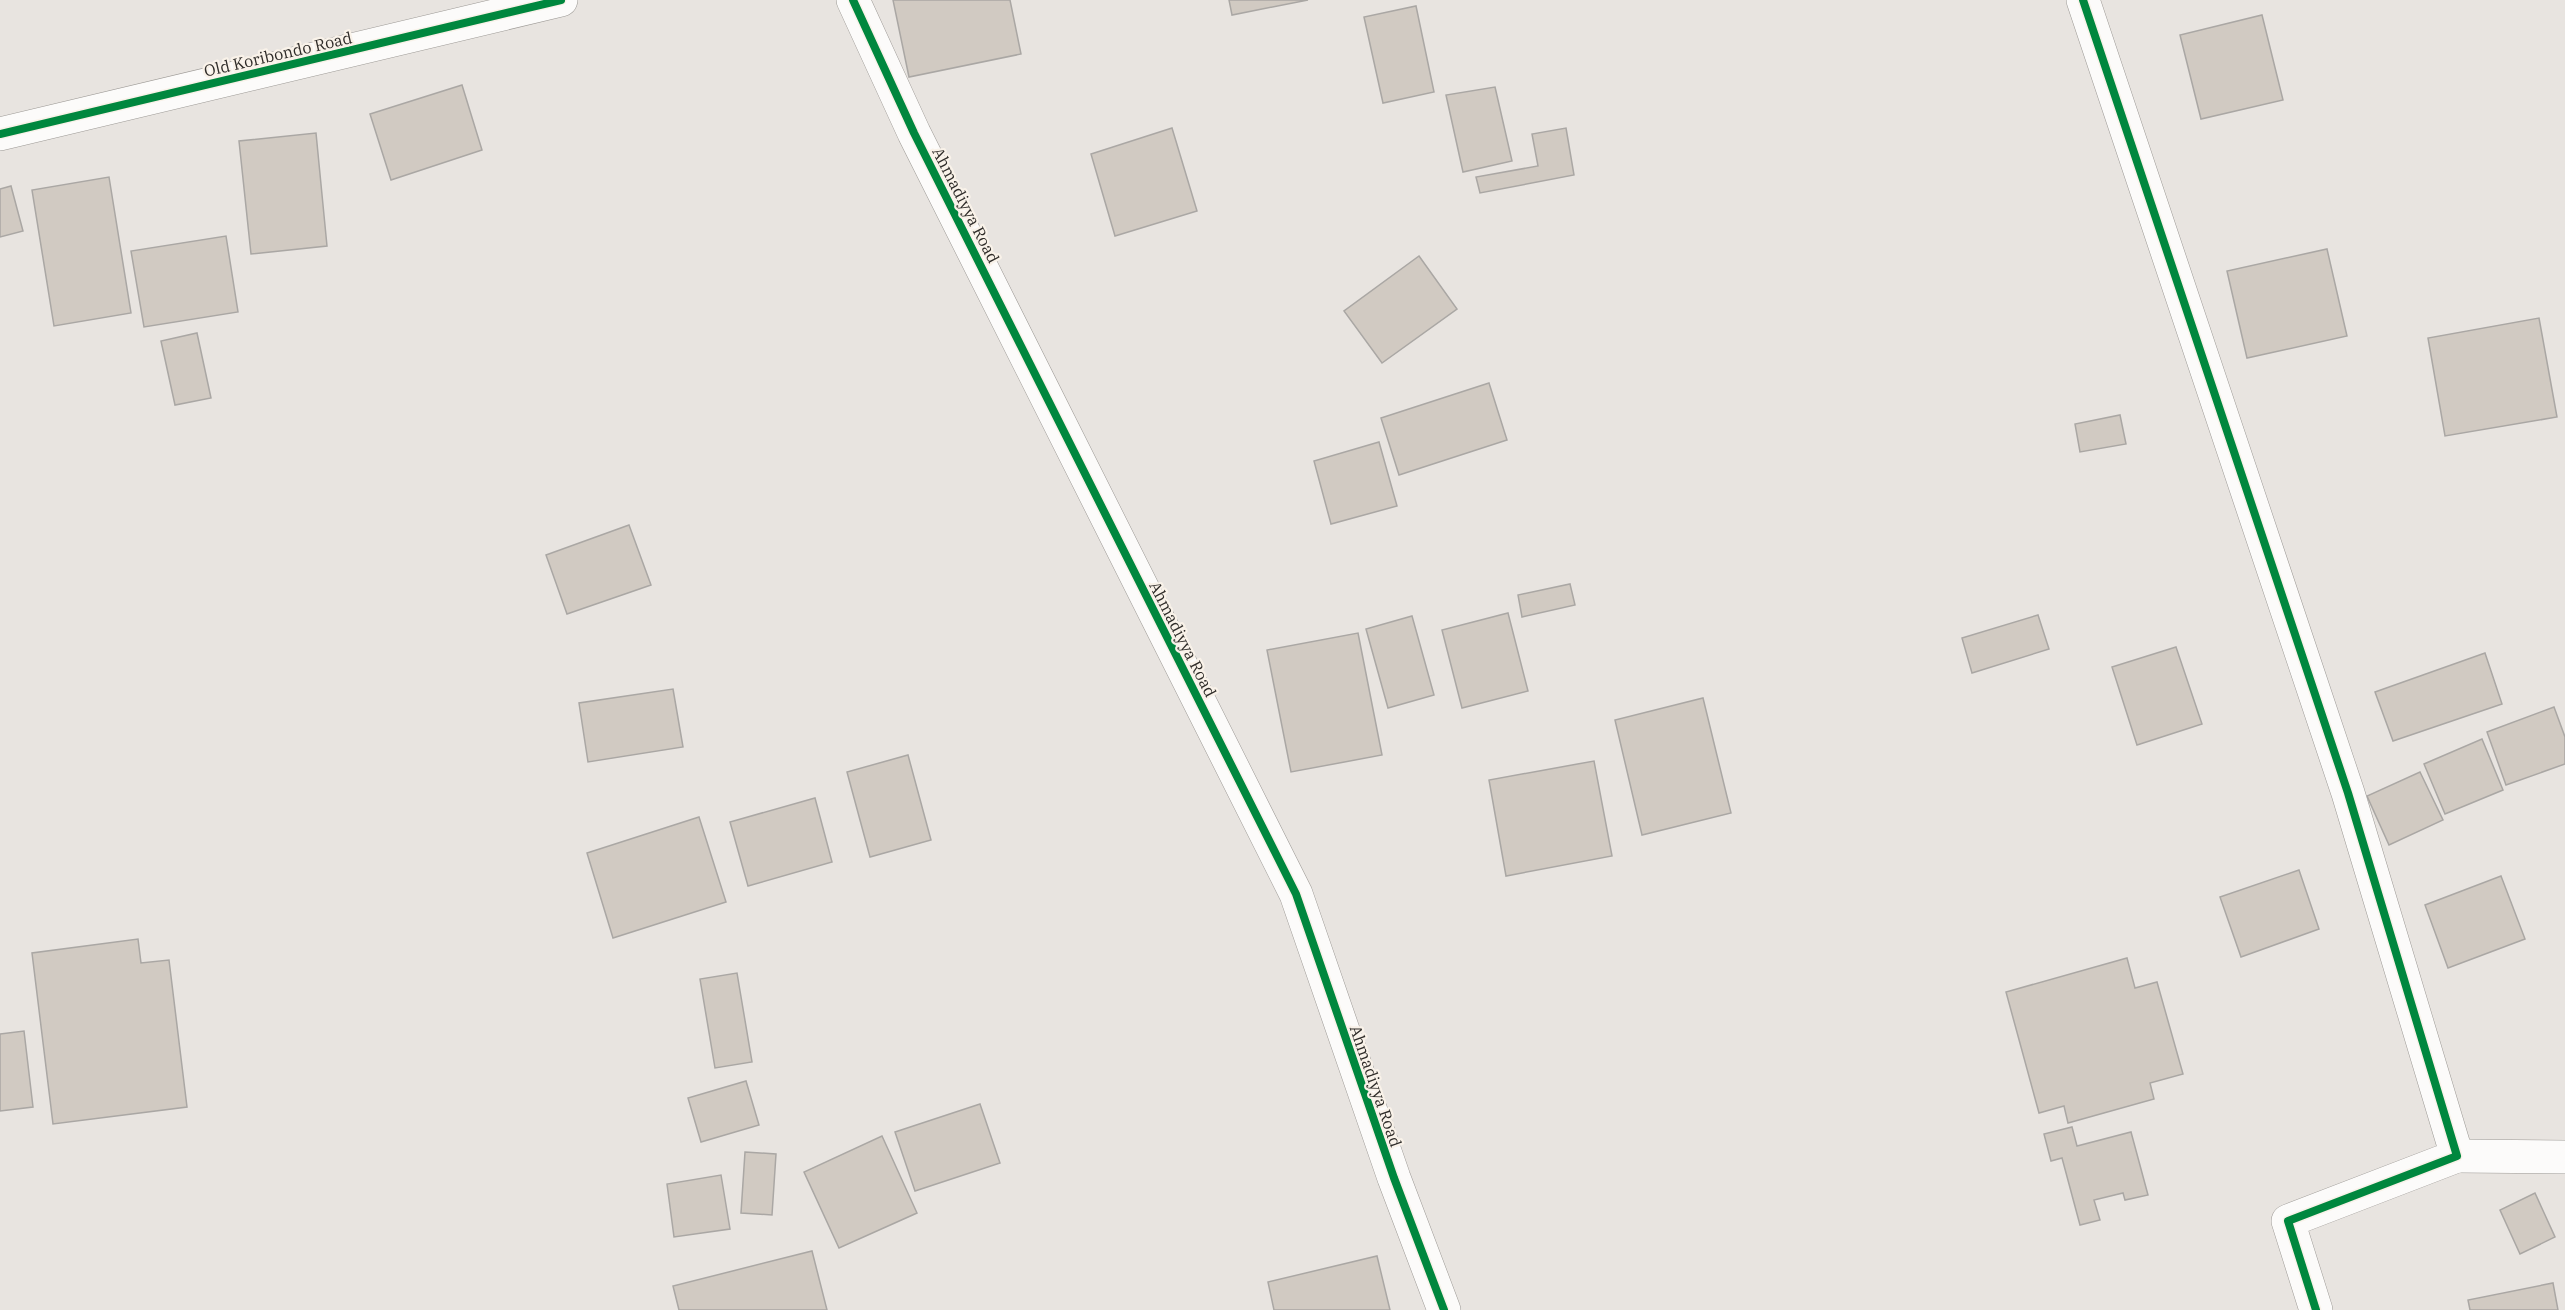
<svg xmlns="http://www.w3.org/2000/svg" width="2565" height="1310" viewBox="0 0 2565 1310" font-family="'IBM Plex Serif',serif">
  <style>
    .building { fill: #d1cac2; stroke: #aaa7a4; stroke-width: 1.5 }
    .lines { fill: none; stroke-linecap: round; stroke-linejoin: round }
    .minor-casing { stroke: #9c9995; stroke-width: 34 }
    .minor { stroke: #fcfbfa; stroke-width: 33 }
    .cycleway-casing { stroke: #f9f2e9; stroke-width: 11 }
    .cycleway { stroke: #00873e; stroke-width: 8 }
    .labels { text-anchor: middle; stroke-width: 4.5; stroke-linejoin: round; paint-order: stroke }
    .street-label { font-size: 16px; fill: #2e2b28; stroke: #f9f2e9 }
  </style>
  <rect width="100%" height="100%" fill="#e8e4e0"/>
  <g class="building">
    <path d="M893,0H1010L1021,54L909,77Z"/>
    <path d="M1229,0H1308L1232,15Z"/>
    <path d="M1416,6L1434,92L1383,103L1364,17Z"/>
    <path d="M2262,15L2283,100L2201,119L2180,35Z"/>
    <path d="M462,85L482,150L391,180L370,114Z"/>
    <path d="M1495,87L1512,161L1463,172L1446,95Z"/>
    <path d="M1172,128L1197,211L1115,236L1091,154Z"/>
    <path d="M1566,128L1574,175L1480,193L1476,177L1538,166L1532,134Z"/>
    <path d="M316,133L327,246L251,254L239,141Z"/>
    <path d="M109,177L131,313L54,326L32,190Z"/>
    <path d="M11,186L23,231L0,237V189Z"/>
    <path d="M226,236L238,312L144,327L131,251Z"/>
    <path d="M2327,249L2347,336L2247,358L2227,271Z"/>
    <path d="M1419,256L1457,309L1382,363L1344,311Z"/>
    <path d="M2539,318L2557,417L2445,436L2428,338Z"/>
    <path d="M197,333L211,398L175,405L161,341Z"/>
    <path d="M1489,383L1507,440L1399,475L1381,418Z"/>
    <path d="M2120,415L2126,444L2080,452L2075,424Z"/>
    <path d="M1379,442L1397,506L1331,524L1314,461Z"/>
    <path d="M629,525L651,585L567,614L546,555Z"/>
    <path d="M1570,584L1575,605L1522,617L1518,595Z"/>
    <path d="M1508,613L1528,691L1462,708L1442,630Z"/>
    <path d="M2038,615L2049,649L1972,673L1962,638Z"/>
    <path d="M1412,616L1434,695L1388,708L1366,629Z"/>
    <path d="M1358,633L1382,755L1291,772L1267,650Z"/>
    <path d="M2176,647L2202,724L2137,745L2112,667Z"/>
    <path d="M2485,653L2502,704L2393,741L2375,692Z"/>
    <path d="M673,689L683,747L588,762L579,703Z"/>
    <path d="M1703,698L1731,813L1642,835L1615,720Z"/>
    <path d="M2554,707L2565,737V764L2506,785L2487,732Z"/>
    <path d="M2482,739L2503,790L2445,814L2424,764Z"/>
    <path d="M908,755L931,840L870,857L847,772Z"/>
    <path d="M1594,761L1612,856L1506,876L1489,780Z"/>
    <path d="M2420,772L2443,820L2389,845L2367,796Z"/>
    <path d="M815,798L832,862L748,886L730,822Z"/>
    <path d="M699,817L726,902L613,938L587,853Z"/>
    <path d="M2299,870L2319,929L2241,957L2220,897Z"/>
    <path d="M2501,876L2525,939L2448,968L2425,905Z"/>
    <path d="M138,939L141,963L169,960L187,1107L53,1124L32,953Z"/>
    <path d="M2127,958L2135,988L2157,982L2183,1074L2150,1083L2154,1099L2068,1123L2064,1106L2039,1113L2006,992Z"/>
    <path d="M737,973L752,1062L715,1068L700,979Z"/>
    <path d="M24,1031L33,1107L0,1111V1034Z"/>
    <path d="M746,1081L759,1125L701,1142L688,1098Z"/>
    <path d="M980,1104L1000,1163L915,1191L895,1132Z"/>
    <path d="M2072,1127L2077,1146L2131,1132L2148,1195L2125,1200L2123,1193L2094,1200L2100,1220L2080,1225L2062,1158L2051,1161L2044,1134Z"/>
    <path d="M882,1136L917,1213L839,1248L804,1172Z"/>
    <path d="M745,1152L776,1154L772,1215L741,1213Z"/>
    <path d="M721,1175L730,1229L674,1237L667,1184Z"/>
    <path d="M2535,1193L2555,1237L2520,1254L2500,1210Z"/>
    <path d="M812,1251L827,1310H679L673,1286Z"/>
    <path d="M1377,1256L1390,1310H1274L1268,1282Z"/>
    <path d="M2553,1283L2558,1310H2470L2468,1300Z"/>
  </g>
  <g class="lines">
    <g class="minor-casing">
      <g id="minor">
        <path d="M853,0L914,133L1296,894L1394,1178L1444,1310"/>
        <path d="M2083,0L2348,793L2457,1156L2288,1221L2316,1310"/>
        <path d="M0,134L561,0"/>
        <path d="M2457,1156L2565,1157"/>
      </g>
    </g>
    <use href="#minor" class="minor"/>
    <g class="cycleway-casing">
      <g id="cycleway">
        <path d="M853,0L914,133L1296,894L1394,1178L1444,1310"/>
        <path d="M2083,0L2348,793L2457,1156L2288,1221L2316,1310"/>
        <path d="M0,134L561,0"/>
      </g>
    </g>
    <use href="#cycleway" class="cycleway"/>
  </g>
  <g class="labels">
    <g class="street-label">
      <text transform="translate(278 54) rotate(-13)" y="6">Old Koribondo Road</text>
      <text transform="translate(966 205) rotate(63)" y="6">Ahmadiyya Road</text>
      <text transform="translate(1183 639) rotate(63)" y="6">Ahmadiyya Road</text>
      <text transform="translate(1376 1086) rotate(71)" y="6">Ahmadiyya Road</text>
    </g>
  </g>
</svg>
